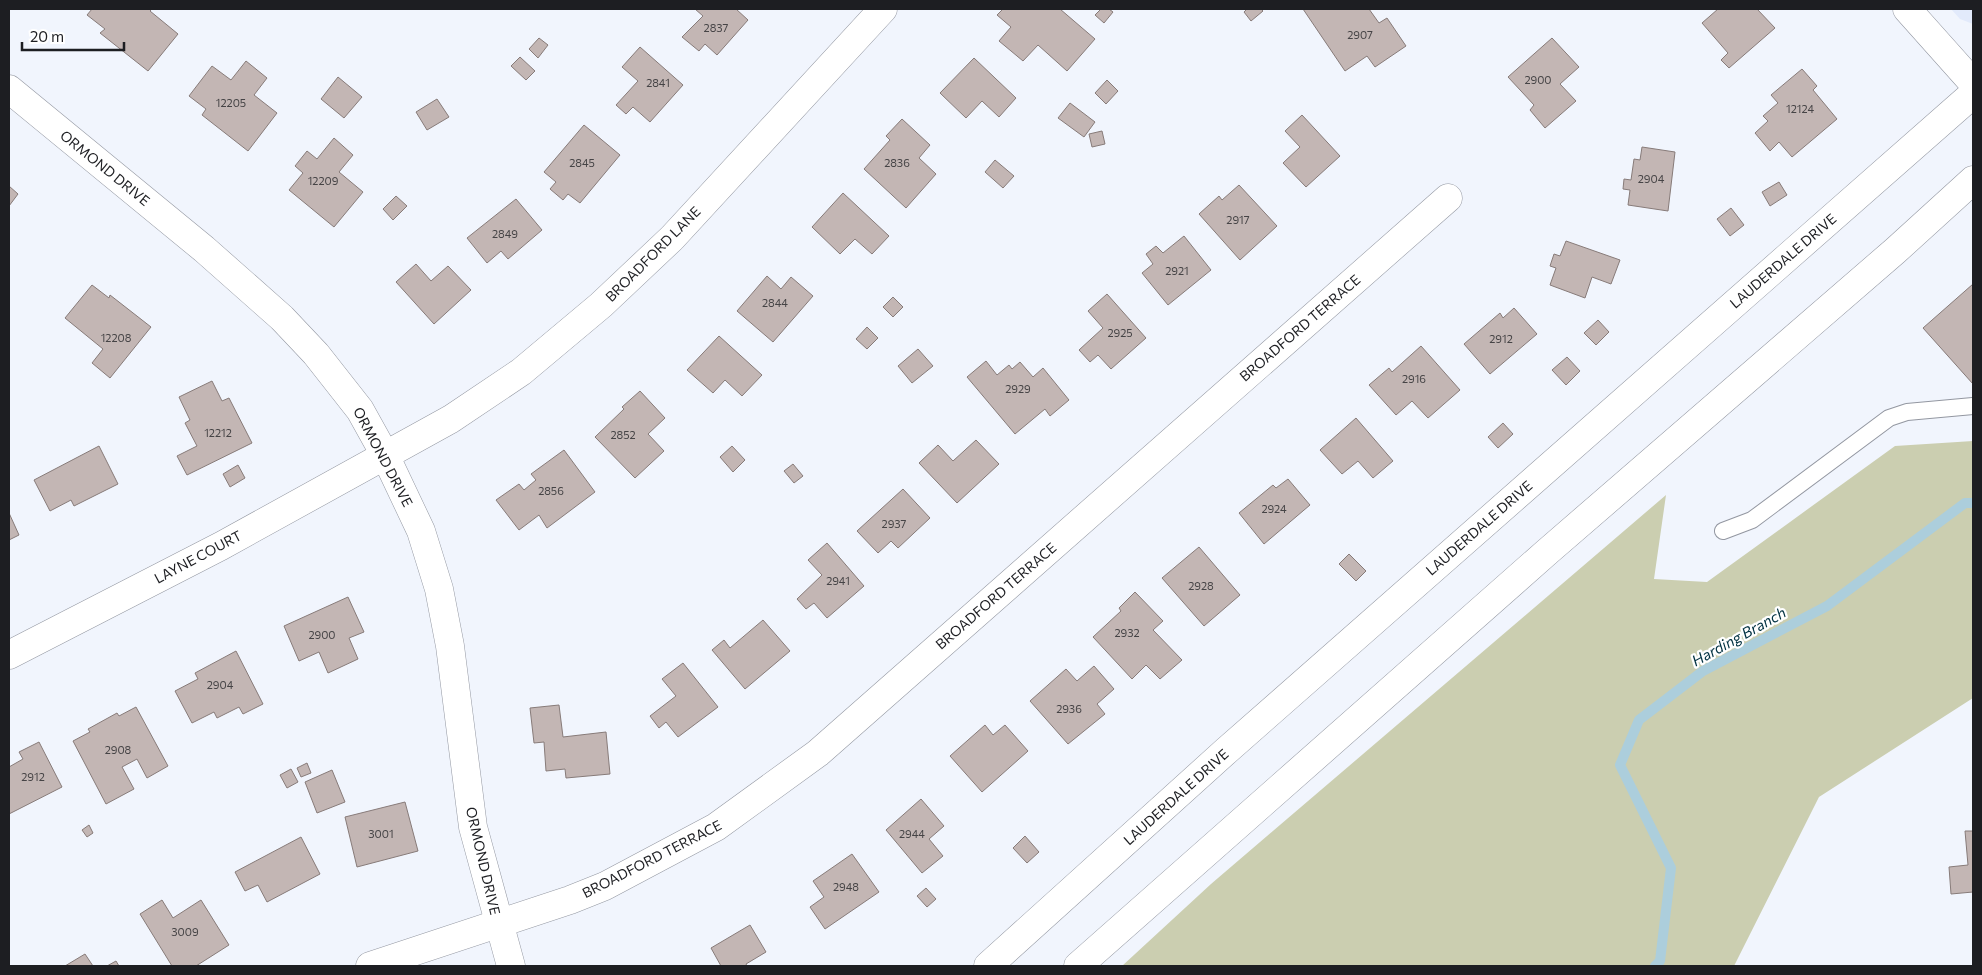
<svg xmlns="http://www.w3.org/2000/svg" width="1982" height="975" viewBox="0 0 1982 975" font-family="Commissioner,sans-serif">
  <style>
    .built { fill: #e2eafb }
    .green { fill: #cbceb0 }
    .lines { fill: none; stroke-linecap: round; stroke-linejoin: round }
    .stream { stroke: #accedc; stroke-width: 10 }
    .building { fill: #c3b6b4; stroke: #877b79 }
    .lane-casing { stroke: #9397a1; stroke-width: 18 }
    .street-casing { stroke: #9397a1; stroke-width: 29 }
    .secondary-casing { stroke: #9397a1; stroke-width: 29 }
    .lane { stroke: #fff; stroke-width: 16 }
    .street { stroke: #fff; stroke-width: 28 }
    .secondary { stroke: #fff; stroke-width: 28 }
    .labels { text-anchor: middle; stroke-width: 4.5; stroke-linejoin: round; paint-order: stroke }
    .number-label { font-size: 11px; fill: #464446 }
    .street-label { font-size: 14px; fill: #1d1e22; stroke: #fff }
    .water-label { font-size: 15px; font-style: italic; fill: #003141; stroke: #fff }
  </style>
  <rect width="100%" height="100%" fill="#f1f5fd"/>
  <path class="built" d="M1951,9H1973V24L1960,19Z"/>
  <path class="green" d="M1973,441V698L1819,797L1734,966H1122L1211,884L1666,495L1654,579L1707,582L1895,446Z"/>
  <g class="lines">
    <path class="stream" d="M1655,966L1660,961L1671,868L1620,765L1639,720L1703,671L1827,606L1965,503H1973"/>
  </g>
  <g class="building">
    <path d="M92,9H152L150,11L178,34L148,71L100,33L105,29L87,15Z"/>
    <path d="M695,9H736L748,20L717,55L705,44L699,51L682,37L703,16Z"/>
    <path d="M1003,9H1060L1095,39L1067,71L1038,45L1023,61L999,41L1011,27L997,15Z"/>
    <path d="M1101,9H1109L1113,12L1104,23L1095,15Z"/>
    <path d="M1247,9H1261L1263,11L1251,21L1244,12Z"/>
    <path d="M1303,9H1369L1379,23L1387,18L1406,46L1375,67L1367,56L1345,71Z"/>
    <path d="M1718,9H1757L1775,28L1729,68L1721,60L1728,53L1702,23Z"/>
    <path d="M539,38L548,45L538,58L529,49Z"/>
    <path d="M1552,38L1579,67L1560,84L1576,101L1545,128L1530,110L1534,105L1508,77Z"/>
    <path d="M640,47L683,85L650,122L633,107L626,114L616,105L638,81L622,67Z"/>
    <path d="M520,57L535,71L526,80L511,66Z"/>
    <path d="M974,58L1016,98L999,117L982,101L966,118L940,93Z"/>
    <path d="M246,61L267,78L254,95L277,113L248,151L202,115L206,109L189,96L212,66L231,80Z"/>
    <path d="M1802,69L1817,86L1813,90L1837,119L1792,157L1779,142L1770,151L1755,133L1768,121L1763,116L1778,103L1771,95Z"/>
    <path d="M338,77L362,97L344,118L321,99Z"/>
    <path d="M1107,80L1118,91L1106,104L1095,93Z"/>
    <path d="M437,99L449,117L427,130L416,112Z"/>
    <path d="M1070,103L1095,122L1084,137L1058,118Z"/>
    <path d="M1302,115L1340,156L1306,187L1283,163L1300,147L1285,131Z"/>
    <path d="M902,119L930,145L919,158L936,174L906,208L864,169L890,140L886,136Z"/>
    <path d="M584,125L620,155L580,203L568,194L563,200L550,189L556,182L544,172Z"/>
    <path d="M1102,131L1105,144L1092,147L1089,134Z"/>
    <path d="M334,138L353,155L339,172L363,192L334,227L289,190L303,173L295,166L307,151L317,159Z"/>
    <path d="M1642,147L1675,152L1668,211L1628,205L1630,190L1623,189L1624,179L1631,180L1634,159L1640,160Z"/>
    <path d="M995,160L1014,176L1003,188L985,172Z"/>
    <path d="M1779,182L1787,195L1770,206L1762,192Z"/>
    <path d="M1239,185L1277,226L1240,260L1199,214L1219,196L1222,200Z"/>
    <path d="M9,186L18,194L9,206Z"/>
    <path d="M843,193L889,236L872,254L855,239L840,254L812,227Z"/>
    <path d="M396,196L407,206L393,220L383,209Z"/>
    <path d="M516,199L542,230L508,259L501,251L487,263L467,238Z"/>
    <path d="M1731,208L1744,225L1730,236L1717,219Z"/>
    <path d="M1184,236L1211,270L1168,305L1142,273L1153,264L1146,254L1156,246L1163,253Z"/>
    <path d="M1566,241L1620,260L1611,284L1592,277L1585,298L1550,285L1556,268L1550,266L1554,254L1560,256Z"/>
    <path d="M416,264L431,281L448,266L471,290L434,324L396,282Z"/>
    <path d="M767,276L781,289L791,277L813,296L773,342L737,311Z"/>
    <path d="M1973,284V384L1923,328Z"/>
    <path d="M92,285L109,298L110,295L151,327L110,378L92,363L103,349L65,318Z"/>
    <path d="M1107,294L1146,338L1111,369L1098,355L1090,362L1079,350L1103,328L1088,311Z"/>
    <path d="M893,297L903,307L893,317L883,307Z"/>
    <path d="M1514,308L1537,334L1490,374L1464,344L1500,313L1503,318Z"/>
    <path d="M1598,320L1609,332L1596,345L1584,333Z"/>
    <path d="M867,327L878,338L867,349L856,339Z"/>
    <path d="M719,336L762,375L742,396L725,380L713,393L687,370Z"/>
    <path d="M1421,346L1460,390L1428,418L1412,401L1396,415L1369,385L1389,368L1392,372Z"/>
    <path d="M918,349L933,366L912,383L898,366Z"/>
    <path d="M1567,357L1580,371L1566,385L1552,370Z"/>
    <path d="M986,361L997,375L1009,365L1012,369L1020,362L1033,377L1043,368L1069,400L1050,416L1045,409L1015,434L967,377Z"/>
    <path d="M212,381L222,401L229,398L252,443L187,475L177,456L197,446L185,423L190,420L179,397Z"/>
    <path d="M640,391L665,418L648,434L664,451L635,478L595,437L624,409L622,407Z"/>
    <path d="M1356,418L1393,461L1373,478L1358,461L1342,474L1320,450Z"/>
    <path d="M1503,423L1513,434L1498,448L1488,437Z"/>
    <path d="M976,440L999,464L957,503L919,463L938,445L953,461Z"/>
    <path d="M99,446L118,484L74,506L71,500L50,511L34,480Z"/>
    <path d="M732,446L745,460L733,472L720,457Z"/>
    <path d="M564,450L595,492L547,528L539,515L519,530L496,500L519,484L524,490L536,480L531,474Z"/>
    <path d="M793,464L803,476L794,483L784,471Z"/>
    <path d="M238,465L245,478L230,487L223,474Z"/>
    <path d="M1288,479L1310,505L1264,544L1239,513L1273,485L1276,488Z"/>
    <path d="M903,489L930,518L898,548L891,541L878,553L857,531Z"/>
    <path d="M9,513L19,535L9,540Z"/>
    <path d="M827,543L864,586L827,618L814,603L806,609L797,599L822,575L808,560Z"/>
    <path d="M1199,547L1240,595L1204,626L1162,578Z"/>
    <path d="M1349,554L1366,571L1356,581L1339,564Z"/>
    <path d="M1135,592L1163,621L1153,630L1182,660L1160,679L1146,665L1132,679L1093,637L1121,611L1119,608Z"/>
    <path d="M348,597L364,632L349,638L358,659L328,673L319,652L299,661L284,626Z"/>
    <path d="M763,620L790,651L745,689L712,650L724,640L730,648Z"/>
    <path d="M236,651L263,704L243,714L239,707L217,718L214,712L192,723L175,691L198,679L195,673Z"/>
    <path d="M683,663L718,707L678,737L666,722L659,728L650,716L676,696L662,679Z"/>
    <path d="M1094,666L1114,689L1097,704L1105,714L1068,744L1030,701L1066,669L1077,681Z"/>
    <path d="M559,705L563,737L606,732L610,774L566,778L565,769L546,771L544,742L534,743L530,708Z"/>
    <path d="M136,707L168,766L147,778L137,759L122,767L134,789L106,804L73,741L90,732L88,729L117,713L119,716Z"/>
    <path d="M985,725L993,735L1005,725L1028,751L982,792L950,756Z"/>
    <path d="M39,742L62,787L9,814V767L23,759L19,752Z"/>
    <path d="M307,763L311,773L301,777L297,768Z"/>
    <path d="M291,769L298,782L287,788L280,775Z"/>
    <path d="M332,770L345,802L317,813L305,782Z"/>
    <path d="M921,799L944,826L929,839L943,856L922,873L886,830Z"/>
    <path d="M405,802L418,851L357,867L345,817Z"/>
    <path d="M89,825L93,833L87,837L82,830Z"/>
    <path d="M1965,831H1973V892L1951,894L1949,867L1968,865Z"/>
    <path d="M1025,836L1039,852L1027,863L1013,848Z"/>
    <path d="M301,837L320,874L267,902L258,885L245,891L235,872Z"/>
    <path d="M852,854L879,892L825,929L810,907L824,897L813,881Z"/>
    <path d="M926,888L936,899L927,907L917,896Z"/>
    <path d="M162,900L173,918L201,900L229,945L196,966H172L140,914Z"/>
    <path d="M750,925L766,952L746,964L747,966H721L711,948Z"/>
    <path d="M85,954L93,966H65Z"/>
    <path d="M116,961L119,966H107Z"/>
  </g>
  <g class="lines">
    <g class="lane-casing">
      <path id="lane" d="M1723,531L1752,520L1889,418L1907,412L1973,406"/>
    </g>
    <g class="street-casing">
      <g id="street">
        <path d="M1907,9L1973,83"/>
        <path d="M9,89L204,249L282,318L316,354L360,410L385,455L421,531L439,589L450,646L473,827L511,966"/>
        <path d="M9,655L221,546L451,419L521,372L601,305L672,238L883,9"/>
        <path d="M370,966L570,900L605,886L716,827L818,753L1448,198"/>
      </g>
    </g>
    <g class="secondary-casing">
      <g id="secondary">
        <path d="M988,966L1226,751L1973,94"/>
        <path d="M1078,966L1547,552L1895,251L1973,180"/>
      </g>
    </g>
    <use href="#lane" class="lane"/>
    <use href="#street" class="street"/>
    <use href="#secondary" class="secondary"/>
  </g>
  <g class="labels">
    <g class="number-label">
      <text x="716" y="32">2837</text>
      <text x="1360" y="39">2907</text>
      <text x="1538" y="84">2900</text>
      <text x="658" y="87">2841</text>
      <text x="231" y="107">12205</text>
      <text x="1800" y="113">12124</text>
      <text x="582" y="167">2845</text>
      <text x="897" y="167">2836</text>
      <text x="1651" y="183">2904</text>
      <text x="323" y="185">12209</text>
      <text x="1238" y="224">2917</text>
      <text x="505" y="238">2849</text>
      <text x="1177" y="275">2921</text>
      <text x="775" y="307">2844</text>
      <text x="1120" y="337">2925</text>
      <text x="116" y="342">12208</text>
      <text x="1501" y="343">2912</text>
      <text x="1414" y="383">2916</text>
      <text x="1018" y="393">2929</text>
      <text x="218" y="437">12212</text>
      <text x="623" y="439">2852</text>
      <text x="551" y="495">2856</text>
      <text x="1274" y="513">2924</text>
      <text x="894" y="528">2937</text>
      <text x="838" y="585">2941</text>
      <text x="1201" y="590">2928</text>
      <text x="1127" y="637">2932</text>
      <text x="322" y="639">2900</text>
      <text x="220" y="689">2904</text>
      <text x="1069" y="713">2936</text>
      <text x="118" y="754">2908</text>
      <text x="33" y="781">2912</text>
      <text x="381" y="838">3001</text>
      <text x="912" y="838">2944</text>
      <text x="846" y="891">2948</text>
      <text x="185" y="936">3009</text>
    </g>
    <g class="street-label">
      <text transform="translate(105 168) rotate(39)" y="5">ORMOND DRIVE</text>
      <text transform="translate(653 254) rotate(-45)" y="5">BROADFORD LANE</text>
      <text transform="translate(1783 261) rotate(-41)" y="5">LAUDERDALE DRIVE</text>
      <text transform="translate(1300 328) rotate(-41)" y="5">BROADFORD TERRACE</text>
      <text transform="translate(383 457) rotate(62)" y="5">ORMOND DRIVE</text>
      <text transform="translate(1479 528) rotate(-41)" y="5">LAUDERDALE DRIVE</text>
      <text transform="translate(198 557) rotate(-28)" y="5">LAYNE COURT</text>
      <text transform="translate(996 596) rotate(-41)" y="5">BROADFORD TERRACE</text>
      <text transform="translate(1176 797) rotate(-42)" y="5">LAUDERDALE DRIVE</text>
      <text transform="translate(652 859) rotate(-27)" y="5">BROADFORD TERRACE</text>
      <text transform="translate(483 861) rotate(77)" y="5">ORMOND DRIVE</text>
    </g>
    <g class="water-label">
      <text transform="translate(1739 637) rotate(-29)" y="5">Harding Branch</text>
    </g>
  </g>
  <rect width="1982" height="975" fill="none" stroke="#1d1e22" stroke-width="20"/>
  <path d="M22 42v8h102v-8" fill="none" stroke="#1d1e22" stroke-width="2.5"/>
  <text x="30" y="42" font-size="15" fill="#1d1e22" stroke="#ffffff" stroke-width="4" paint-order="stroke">20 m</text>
</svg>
